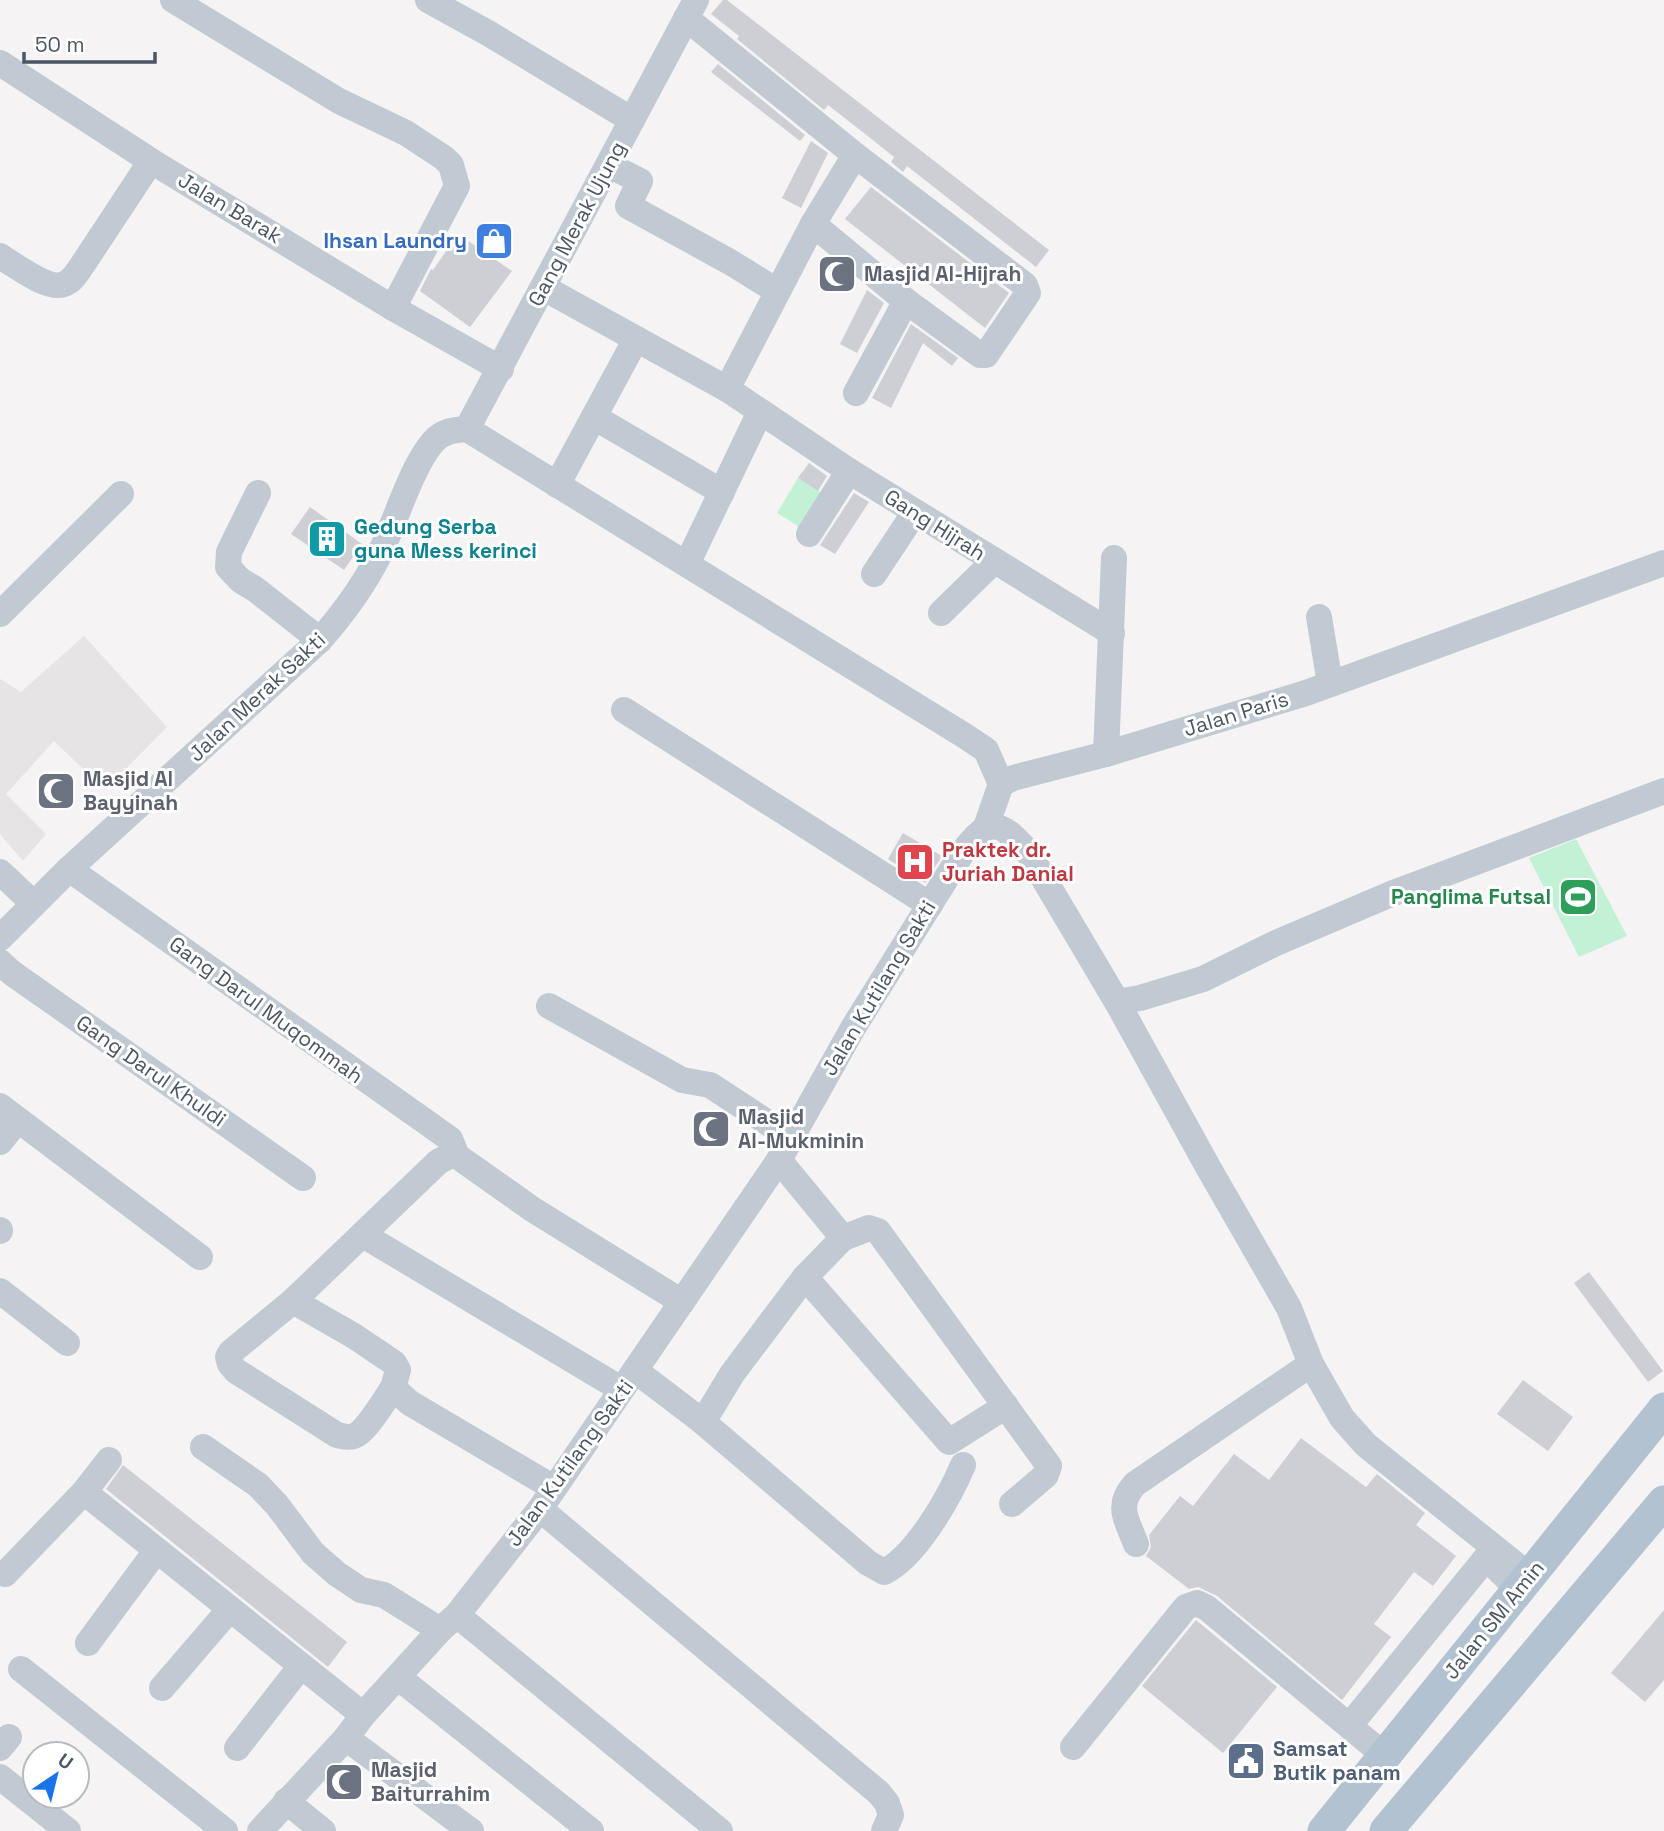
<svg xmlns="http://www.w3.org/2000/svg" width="1664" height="1831" viewBox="0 0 1664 1831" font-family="'Space Grotesk',sans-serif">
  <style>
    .education { fill: #e6e4e5 }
    .green { fill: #c3f1d5 }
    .building { fill: #cdcfd5 }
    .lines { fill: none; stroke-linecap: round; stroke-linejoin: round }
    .minor { stroke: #c1cad2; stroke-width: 26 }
    .major { stroke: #b3c2d1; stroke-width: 33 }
    .labels { text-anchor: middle; stroke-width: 6; stroke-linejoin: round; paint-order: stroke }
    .street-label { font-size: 21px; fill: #4a5661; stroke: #fff }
    .shop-label { font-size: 21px; font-weight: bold; fill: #366cbe; stroke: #fff; text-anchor: end }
    .worship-label { font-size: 21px; font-weight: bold; fill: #5b616d; stroke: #fff; text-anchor: start }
    .culture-label { font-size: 21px; font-weight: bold; fill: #0d838f; stroke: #fff; text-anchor: start }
    .health-label { font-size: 21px; font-weight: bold; fill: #be3a42; stroke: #fff; text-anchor: start }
    .leisure-label { font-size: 21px; font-weight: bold; fill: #27864d; stroke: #fff; text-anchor: end }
    .service-label { font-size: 21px; font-weight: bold; fill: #4e5e75; stroke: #fff; text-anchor: start }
  </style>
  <rect width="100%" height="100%" fill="#f5f3f3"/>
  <path class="education" d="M84,636L167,727L105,790L54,741L6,794L46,834L23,861L0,834V679L21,692Z"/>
  <g class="green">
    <path d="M798,478L823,494L801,528L777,513Z"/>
    <path d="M1576,839L1627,936L1579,957L1529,858Z"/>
  </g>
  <g class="building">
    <path d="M723,0H727L741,11L1049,250L1036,267L907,166L903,172L891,162L894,157L869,137L828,105L824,110L737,39L739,36L711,14Z"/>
    <path d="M718,64L805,135L800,141L711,72Z"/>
    <path d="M811,141L828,153L801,208L782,198Z"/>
    <path d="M871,187L1009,293L985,328L845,219Z"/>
    <path d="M458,234L512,271L470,327L420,291L431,269L433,270Z"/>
    <path d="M867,290L884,303L857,353L840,344Z"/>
    <path d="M911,324L958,358L952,366L923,343L891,408L872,398Z"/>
    <path d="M809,463L827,476L818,491L798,478Z"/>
    <path d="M854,493L869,502L835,554L820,545Z"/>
    <path d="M310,507L362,544L344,570L291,534Z"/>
    <path d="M903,833L942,856L925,883L888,859Z"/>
    <path d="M1589,1272L1663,1371L1648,1382L1574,1283Z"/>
    <path d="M1523,1380L1573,1417L1548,1451L1497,1414Z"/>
    <path d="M1301,1438L1366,1487L1377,1474L1425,1513L1416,1525L1456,1556L1433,1586L1414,1572L1374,1624L1391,1637L1342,1700L1217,1596L1198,1587L1189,1589L1146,1556L1151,1547L1149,1535L1180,1496L1193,1506L1234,1454L1269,1480Z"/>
    <path d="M123,1465L347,1642L328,1667L106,1489Z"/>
    <path d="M1664,1610V1680L1645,1702L1611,1673Z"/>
    <path d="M1196,1620L1277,1687L1223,1753L1142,1686Z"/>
  </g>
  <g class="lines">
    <g class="minor">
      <path d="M173,0L339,101L406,133L444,158L451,165L457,186L393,308"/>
      <path d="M428,0L488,33L632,120"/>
      <path d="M686,18L855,155L1025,285L1028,293L986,355H980L906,301L813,224"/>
      <path d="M0,63L151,161"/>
      <path d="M609,165L640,181L628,206L730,262L777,291"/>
      <path d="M0,256C13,264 49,291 64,284C73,281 78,271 83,264L151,161L393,308L501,369"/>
      <path d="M544,288L727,389L849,471L1112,633"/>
      <path d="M727,389L813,224L855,155"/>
      <path d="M856,393L906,301"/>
      <path d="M594,417L722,492"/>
      <path d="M467,429L965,736L986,750L1001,784"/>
      <path d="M467,429L696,0"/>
      <path d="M557,485L636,339"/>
      <path d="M258,493L229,552L228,567L240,580L255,589L320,640"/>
      <path d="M809,534L849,471"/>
      <path d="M687,564L760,412"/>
      <path d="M874,574L915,512"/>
      <path d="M941,613L994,561"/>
      <path d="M0,614L121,494"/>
      <path d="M1319,617L1330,684"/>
      <path d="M624,710L930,905"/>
      <path d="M1106,754L1114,558"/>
      <path d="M986,827L1001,784L1013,778L1106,754L1306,693L1664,563"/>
      <path d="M69,869L450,1139L457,1156"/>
      <path d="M0,872L33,903"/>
      <path d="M0,938L69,869L320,640C342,615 364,585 379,555C395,524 411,467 433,442C443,431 453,430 467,429"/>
      <path d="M0,962L12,973L303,1178"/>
      <path d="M1117,1002L1208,1167L1289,1308L1311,1364L1342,1418L1366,1445L1530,1576"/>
      <path d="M549,1006L682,1080L710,1085L791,1138"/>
      <path d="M0,1106L200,1257"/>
      <path d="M0,1142L18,1120"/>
      <path d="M779,1160L843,1238L869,1228L878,1231L1049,1466L1046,1475L1012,1504"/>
      <path d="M0,1230V1231"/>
      <path d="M363,1235L621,1389"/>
      <path d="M843,1238L805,1277L949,1442L1006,1406"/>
      <path d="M0,1291L67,1343"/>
      <path d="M293,1301L354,1336L394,1363L398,1370L393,1388L410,1403L554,1488"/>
      <path d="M636,1371L703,1422L868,1563L884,1572C916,1556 949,1498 963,1465"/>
      <path d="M393,1388C385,1399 366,1432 354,1436C349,1438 342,1436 337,1435L236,1371L230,1364L228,1357L231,1352L293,1301L438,1162L449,1156H457L532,1209L682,1302"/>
      <path d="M703,1422L732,1374L805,1277"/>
      <path d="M203,1447L258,1485L277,1505L313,1553L337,1574L361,1590L384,1595L440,1630"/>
      <path d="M84,1492L363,1715"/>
      <path d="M540,1509L879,1793L887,1803L891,1815L884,1831"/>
      <path d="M1136,1544C1127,1520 1115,1506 1135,1484L1311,1364"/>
      <path d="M5,1574L84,1492L109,1460"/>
      <path d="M457,1615L720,1831"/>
      <path d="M88,1643L156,1551"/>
      <path d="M21,1669L225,1831"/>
      <path d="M399,1678L591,1831"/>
      <path d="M162,1688L230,1609"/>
      <path d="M1350,1725L1486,1558L1508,1579"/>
      <path d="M346,1738L471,1831"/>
      <path d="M1073,1747L1181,1613L1186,1607L1197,1603L1207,1608L1384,1755"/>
      <path d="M0,1748L9,1737"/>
      <path d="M237,1748L301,1666"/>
      <path d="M0,1777L68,1831"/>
      <path d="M286,1801L323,1831"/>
      <path d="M260,1831L346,1738L363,1715L440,1630L457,1615L540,1509L779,1160L853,1028L962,853C990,816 999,820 1028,852L1117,1002L1140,998L1203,979L1276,943L1391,894L1664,791"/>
    </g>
    <g class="major">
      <path d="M1324,1831L1664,1409"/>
      <path d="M1386,1831L1664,1502"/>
    </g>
  </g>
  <defs>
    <g id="shop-square" transform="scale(2.0125)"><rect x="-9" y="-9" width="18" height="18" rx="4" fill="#3f7fe0" stroke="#fff"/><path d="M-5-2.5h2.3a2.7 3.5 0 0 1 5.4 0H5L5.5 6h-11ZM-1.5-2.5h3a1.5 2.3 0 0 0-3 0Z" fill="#fff"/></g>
    <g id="mosque-square" transform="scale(2.0125)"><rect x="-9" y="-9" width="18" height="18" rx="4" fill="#6b7280" stroke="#fff"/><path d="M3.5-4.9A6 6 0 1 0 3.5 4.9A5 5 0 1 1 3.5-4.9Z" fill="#fff"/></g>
    <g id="building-square" transform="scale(2.0125)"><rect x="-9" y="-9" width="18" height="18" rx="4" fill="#0f9aa8" stroke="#fff"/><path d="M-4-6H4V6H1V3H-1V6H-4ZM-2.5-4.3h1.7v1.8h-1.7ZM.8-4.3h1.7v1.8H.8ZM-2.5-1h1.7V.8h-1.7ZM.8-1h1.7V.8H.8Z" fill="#fff"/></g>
    <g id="hospital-square" transform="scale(2.0125)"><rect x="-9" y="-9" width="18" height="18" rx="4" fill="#e0444e" stroke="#fff"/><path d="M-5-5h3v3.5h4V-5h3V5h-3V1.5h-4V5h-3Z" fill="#fff"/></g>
    <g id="stadium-square" transform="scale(2.0125)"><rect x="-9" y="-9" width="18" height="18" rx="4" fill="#2e9e5b" stroke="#fff"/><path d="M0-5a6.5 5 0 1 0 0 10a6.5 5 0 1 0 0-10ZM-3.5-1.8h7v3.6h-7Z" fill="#fff"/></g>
    <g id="civic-square" transform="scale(2.0125)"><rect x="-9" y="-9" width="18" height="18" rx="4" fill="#5c6f8a" stroke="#fff"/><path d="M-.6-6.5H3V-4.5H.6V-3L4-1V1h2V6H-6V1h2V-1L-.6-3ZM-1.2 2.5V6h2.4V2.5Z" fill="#fff"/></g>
  </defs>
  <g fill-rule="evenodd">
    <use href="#shop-square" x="494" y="241"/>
    <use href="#mosque-square" x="837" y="274"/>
    <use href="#building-square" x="327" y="539"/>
    <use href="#mosque-square" x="56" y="791"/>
    <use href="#hospital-square" x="915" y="862"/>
    <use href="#stadium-square" x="1578" y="897"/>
    <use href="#mosque-square" x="711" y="1129"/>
    <use href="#civic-square" x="1246" y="1761"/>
    <use href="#mosque-square" x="344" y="1782"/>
  </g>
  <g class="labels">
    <g class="street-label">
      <text transform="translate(230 208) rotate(31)" y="7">Jalan Barak</text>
      <text transform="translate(577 224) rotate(-62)" y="7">Gang Merak Ujung</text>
      <text transform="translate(935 525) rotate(32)" y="7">Gang Hijrah</text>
      <text transform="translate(257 697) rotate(-43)" y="7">Jalan Merak Sakti</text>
      <text transform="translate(1236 714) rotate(-17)" y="7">Jalan Paris</text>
      <text transform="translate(879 988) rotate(-59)" y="7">Jalan Kutilang Sakti</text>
      <text transform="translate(266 1010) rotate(36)" y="7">Gang Darul Muqommah</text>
      <text transform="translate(151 1071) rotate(35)" y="7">Gang Darul Khuldi</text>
      <text transform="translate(570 1463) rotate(-54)" y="7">Jalan Kutilang Sakti</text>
      <text transform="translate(1494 1620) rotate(-51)" y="7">Jalan SM Amin</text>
    </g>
    <g class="shop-label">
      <text x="467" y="248">Ihsan Laundry</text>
    </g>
    <g class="worship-label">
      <text x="864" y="281">Masjid Al-Hijrah</text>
      <text x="83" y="786">Masjid Al<tspan x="83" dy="24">Bayyinah</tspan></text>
      <text x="738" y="1124">Masjid<tspan x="738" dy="24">Al-Mukminin</tspan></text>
      <text x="371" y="1777">Masjid<tspan x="371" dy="24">Baiturrahim</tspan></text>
    </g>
    <g class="culture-label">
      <text x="354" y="534">Gedung Serba<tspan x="354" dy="24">guna Mess kerinci</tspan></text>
    </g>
    <g class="health-label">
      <text x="942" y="857">Praktek dr.<tspan x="942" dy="24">Juriah Danial</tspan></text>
    </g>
    <g class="leisure-label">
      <text x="1551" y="904">Panglima Futsal</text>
    </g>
    <g class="service-label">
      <text x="1273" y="1756">Samsat<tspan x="1273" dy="24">Butik panam</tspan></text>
    </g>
  </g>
  <g transform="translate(56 1775) rotate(35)"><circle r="33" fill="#ffffff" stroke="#b7bbc0" stroke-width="2"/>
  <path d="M0-5L12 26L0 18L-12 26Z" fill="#1a73e8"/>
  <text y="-10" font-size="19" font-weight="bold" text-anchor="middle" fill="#4a5661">U</text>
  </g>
  <path d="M24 52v10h131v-10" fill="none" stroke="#4a5661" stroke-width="3.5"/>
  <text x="35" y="52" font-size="21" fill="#4a5661" stroke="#ffffff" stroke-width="5" paint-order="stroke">50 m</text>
</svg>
